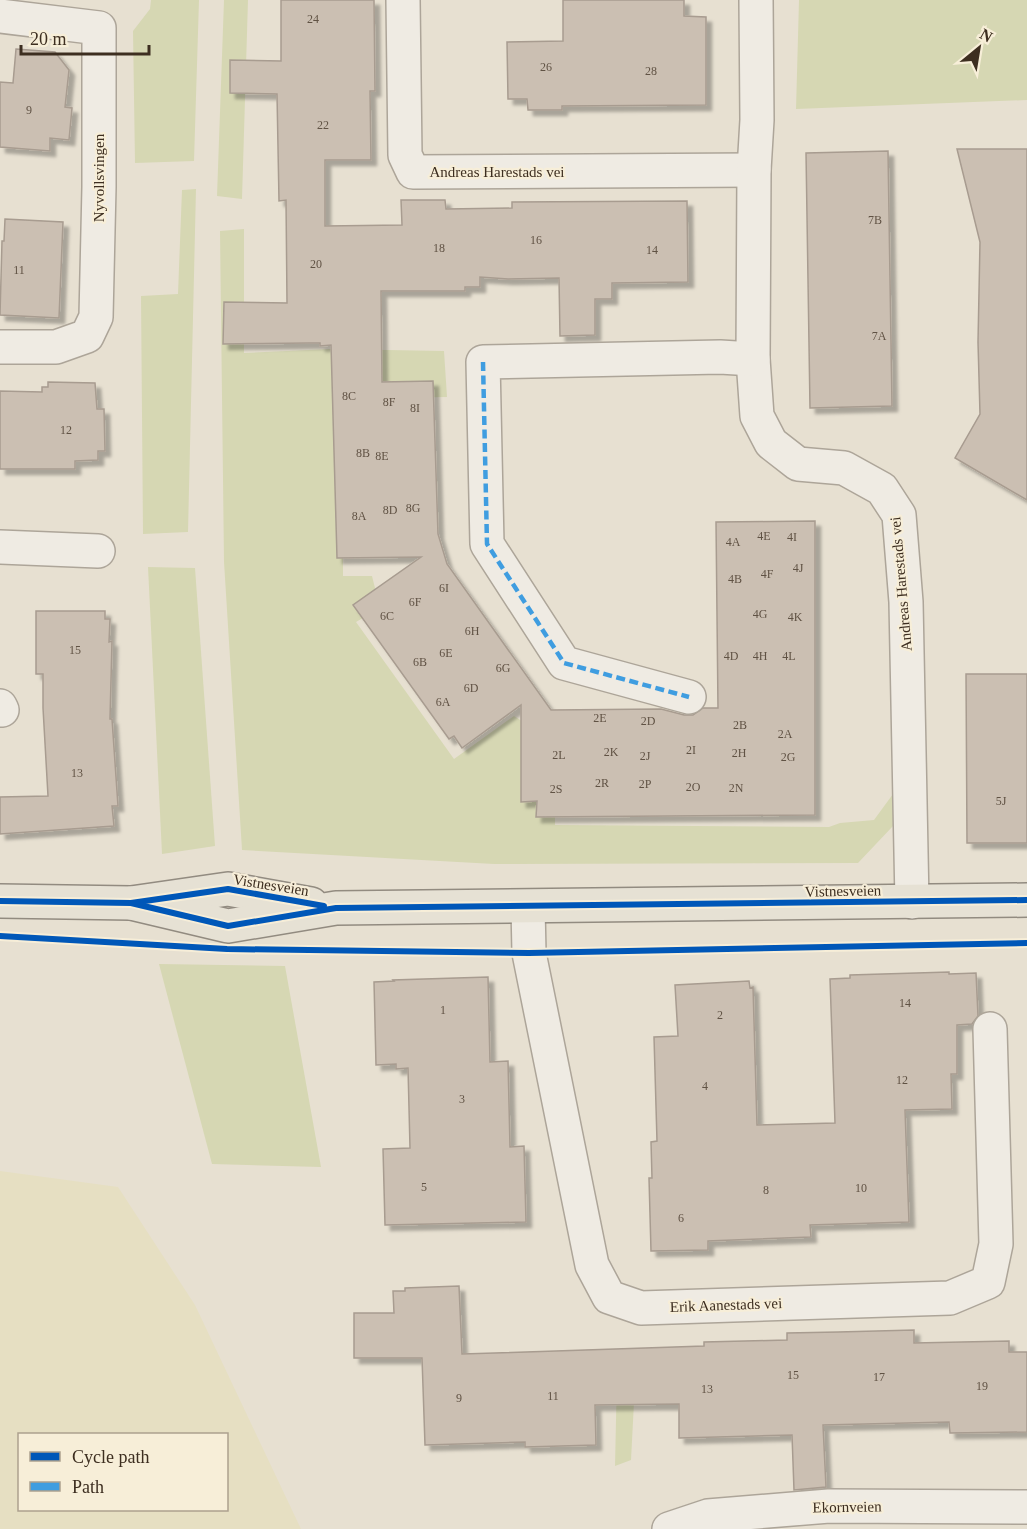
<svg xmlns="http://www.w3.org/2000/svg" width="1027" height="1529" viewBox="0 0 1027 1529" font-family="Georgia,serif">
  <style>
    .farmland { fill: #e6dfc2; fill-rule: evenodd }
    .green { fill: #d6d7b3 }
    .building { fill: #cbbfb2; stroke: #a89c90; stroke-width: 1.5; filter: url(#shadow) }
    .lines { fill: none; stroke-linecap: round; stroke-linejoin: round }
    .minor-casing { stroke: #ada599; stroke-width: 36 }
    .major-casing { stroke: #928b80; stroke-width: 36 }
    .minor { stroke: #efebe3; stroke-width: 33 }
    .major { stroke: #e6e1d4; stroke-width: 33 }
    .quiet { stroke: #3f9de0; stroke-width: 4.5; stroke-dasharray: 9 4.5; stroke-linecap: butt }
    .cycleway-casing { stroke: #f7eed8; stroke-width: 10 }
    .cycleway { stroke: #0057b8; stroke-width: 6 }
    .labels { text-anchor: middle; stroke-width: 4.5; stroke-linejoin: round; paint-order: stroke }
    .number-label { font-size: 12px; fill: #605244 }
    .street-label { font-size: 15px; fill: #3d2e20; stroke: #f7eed8 }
  </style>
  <defs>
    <filter id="shadow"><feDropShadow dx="5.5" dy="5.5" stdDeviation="1.5" flood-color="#0004"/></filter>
  </defs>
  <rect width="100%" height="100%" fill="#e7e0d1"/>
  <path class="farmland" d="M0,1171L118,1187L195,1305L301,1529H0ZM20,1434H226V1510H20Z"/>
  <g class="green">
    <path d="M151,0H199L194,161L135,163L133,31L150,9Z"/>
    <path d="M224,0H248L242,199L217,196Z"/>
    <path d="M799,0H1027V100L796,109Z"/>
    <path d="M196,189L188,532L143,534L141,296L178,294L182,190Z"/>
    <path d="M244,229V353L330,349L444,351L447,397L343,399V576H372L380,608L356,622L454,759L514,716L555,742V825L829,827L840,823L874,820L893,794V826L858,863L494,864L242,850L224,562L220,231Z"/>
    <path d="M148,567L195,568L215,846L162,854Z"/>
    <path d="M159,964L285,966L321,1167L212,1164Z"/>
    <path d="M636,1364L631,1460L615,1466L617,1374Z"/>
  </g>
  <g class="building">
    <path d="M281,0H374L375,91H370L371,160H325V226L402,225L401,200H445L446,209L512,208V202L687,201L688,282L612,283V299H595V335L560,336L559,278L508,279L480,277V287H465V291H381L382,382L433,381L438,534L447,564L551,710L661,709L684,715H693L703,708H718L716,522L815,521V815L536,817L537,801L521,802V705L462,748L454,736L449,739L353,605L421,557L337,558L331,345L320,346V343H308L223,344L224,302L287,303L286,200L279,201L277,94L230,93V60L281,61Z"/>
    <path d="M563,0H684V16L706,17V105L562,106V110H528L527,99H508L507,42L563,41Z"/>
    <path d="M16,49L55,52L69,70L65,107L72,108L69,140L50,138V151L0,147V82L13,83Z"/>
    <path d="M957,149H1027V500L955,458L980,414L978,342L980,242Z"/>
    <path d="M888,151L892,406L810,408L806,153Z"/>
    <path d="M5,219L63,222L59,318L0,315L2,241H4Z"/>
    <path d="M48,382L95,383L97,409H104L105,451H98V460L75,461V469H0V391L42,392V387H48Z"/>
    <path d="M36,611H105V619H110L109,642L112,641L110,719H112L118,806H112L114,826L0,834V797L48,796L43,708V674H36Z"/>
    <path d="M966,674H1027V843H967Z"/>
    <path d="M949,972V974L976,973L978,1016L972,1024L957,1025V1074H951L952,1109L905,1110L909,1222L810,1225L811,1237L708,1241V1250L651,1251L649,1178H652L651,1142L657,1141L654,1037L678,1036L675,985L749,981L750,988L753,987L757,1125L835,1123L830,979L850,978V975Z"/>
    <path d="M488,977L490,1062L508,1061L510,1147L524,1146L526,1222L385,1225L383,1149L410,1148L408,1068L396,1069V1064L376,1065L374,982L394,981L393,980Z"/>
    <path d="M459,1286L462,1354L704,1346V1342L787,1340V1333L838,1332L914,1330V1343L1009,1341V1352H1027V1432L950,1433L949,1422L823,1425L826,1487L794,1490L792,1435L679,1438V1404L595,1405L596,1445L525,1447V1442L425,1445L422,1358H354V1313H394L393,1291H405V1288Z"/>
  </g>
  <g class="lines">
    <g class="minor-casing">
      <g id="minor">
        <path d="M403,0L405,155L413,172L754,170"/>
        <path d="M756,0L757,120L754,170L753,359L757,416L771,443L798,464L844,468L882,489L899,515L906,602L912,902"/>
        <path d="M0,16L99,28V187L96,317L87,336L56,347H0"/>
        <path d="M0,547L98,551"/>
        <path d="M689,697L564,663L487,544L483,362L720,357L753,359"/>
        <path d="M0,706L2,710"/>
        <path d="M528,907L529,953L592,1265L609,1297L641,1308L950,1298L988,1282L996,1244L990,1029"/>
        <path d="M669,1529L708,1516L829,1506L1027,1507"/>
      </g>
    </g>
    <g class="major-casing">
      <g id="major">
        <path d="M0,901L131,903L228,889L311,904"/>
        <path d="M131,903L228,926L336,908L1027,900"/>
      </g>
    </g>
    <use href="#minor" class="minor"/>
    <use href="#major" class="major"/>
    <path class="quiet" d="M483,362L487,544L564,663L689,697"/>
    <g class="cycleway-casing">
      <g id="cycleway">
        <path d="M0,901L131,903L228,889L324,906"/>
        <path d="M131,903L228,926L336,908L1027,900"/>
        <path d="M0,936L227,949L529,953L1027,943"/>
      </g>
    </g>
    <use href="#cycleway" class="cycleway"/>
  </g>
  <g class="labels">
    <g class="number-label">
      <text x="313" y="23">24</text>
      <text x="546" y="71">26</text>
      <text x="651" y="75">28</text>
      <text x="29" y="114">9</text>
      <text x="323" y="129">22</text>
      <text x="875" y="224">7B</text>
      <text x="536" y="244">16</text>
      <text x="439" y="252">18</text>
      <text x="652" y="254">14</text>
      <text x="316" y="268">20</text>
      <text x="19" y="274">11</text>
      <text x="879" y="340">7A</text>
      <text x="349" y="400">8C</text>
      <text x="389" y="406">8F</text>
      <text x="415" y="412">8I</text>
      <text x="66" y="434">12</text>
      <text x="363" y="457">8B</text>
      <text x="382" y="460">8E</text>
      <text x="413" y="512">8G</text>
      <text x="390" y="514">8D</text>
      <text x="359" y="520">8A</text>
      <text x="764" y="540">4E</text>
      <text x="792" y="541">4I</text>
      <text x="733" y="546">4A</text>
      <text x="798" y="572">4J</text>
      <text x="767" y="578">4F</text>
      <text x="735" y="583">4B</text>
      <text x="444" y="592">6I</text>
      <text x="415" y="606">6F</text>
      <text x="760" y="618">4G</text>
      <text x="387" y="620">6C</text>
      <text x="795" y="621">4K</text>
      <text x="472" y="635">6H</text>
      <text x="75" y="654">15</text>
      <text x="446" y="657">6E</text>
      <text x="731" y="660">4D</text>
      <text x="760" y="660">4H</text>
      <text x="789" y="660">4L</text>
      <text x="420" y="666">6B</text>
      <text x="503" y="672">6G</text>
      <text x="471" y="692">6D</text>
      <text x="443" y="706">6A</text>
      <text x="600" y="722">2E</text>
      <text x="648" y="725">2D</text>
      <text x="740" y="729">2B</text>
      <text x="785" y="738">2A</text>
      <text x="691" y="754">2I</text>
      <text x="611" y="756">2K</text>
      <text x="739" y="757">2H</text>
      <text x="559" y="759">2L</text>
      <text x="645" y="760">2J</text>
      <text x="788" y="761">2G</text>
      <text x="77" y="777">13</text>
      <text x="602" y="787">2R</text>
      <text x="645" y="788">2P</text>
      <text x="693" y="791">2O</text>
      <text x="736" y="792">2N</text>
      <text x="556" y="793">2S</text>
      <text x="1001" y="805">5J</text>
      <text x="905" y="1007">14</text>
      <text x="443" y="1014">1</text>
      <text x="720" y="1019">2</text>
      <text x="902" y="1084">12</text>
      <text x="705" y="1090">4</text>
      <text x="462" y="1103">3</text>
      <text x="424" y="1191">5</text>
      <text x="861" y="1192">10</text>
      <text x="766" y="1194">8</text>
      <text x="681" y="1222">6</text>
      <text x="793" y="1379">15</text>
      <text x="879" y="1381">17</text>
      <text x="982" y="1390">19</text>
      <text x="707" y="1393">13</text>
      <text x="553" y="1400">11</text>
      <text x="459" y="1402">9</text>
    </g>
    <g class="street-label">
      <text x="497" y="177">Andreas Harestads vei</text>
      <text transform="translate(99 178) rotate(-90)" y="5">Nyvollsvingen</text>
      <text transform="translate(901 584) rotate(-95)" y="5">Andreas Harestads vei</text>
      <text transform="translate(271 885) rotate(9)" y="5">Vistnesveien</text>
      <text transform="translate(843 891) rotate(-1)" y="5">Vistnesveien</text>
      <text transform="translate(726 1305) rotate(-2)" y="5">Erik Aanestads vei</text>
      <text transform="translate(847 1507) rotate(-1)" y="5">Ekornveien</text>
    </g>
  </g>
  <rect x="18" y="1433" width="210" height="78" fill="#f7eed8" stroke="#ada18e" stroke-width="1.5"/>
  <rect x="30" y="1452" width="30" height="9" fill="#0057b8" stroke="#ada18e" stroke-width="1.5"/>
  <text x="72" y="1463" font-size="18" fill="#3d2e20">Cycle path</text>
  <rect x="30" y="1482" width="30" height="9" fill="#3f9de0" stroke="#ada18e" stroke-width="1.5"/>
  <text x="72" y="1493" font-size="18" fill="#3d2e20">Path</text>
  <g transform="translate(979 48) rotate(30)" stroke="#f7eed8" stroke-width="4.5" paint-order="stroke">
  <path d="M0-4.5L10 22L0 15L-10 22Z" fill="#3d2e20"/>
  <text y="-9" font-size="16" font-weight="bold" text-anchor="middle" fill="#3d2e20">N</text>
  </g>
  <path d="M21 45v9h128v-9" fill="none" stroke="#3d2e20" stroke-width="3"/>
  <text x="30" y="45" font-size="18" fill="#3d2e20" stroke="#f7eed8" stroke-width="4.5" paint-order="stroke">20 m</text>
</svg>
